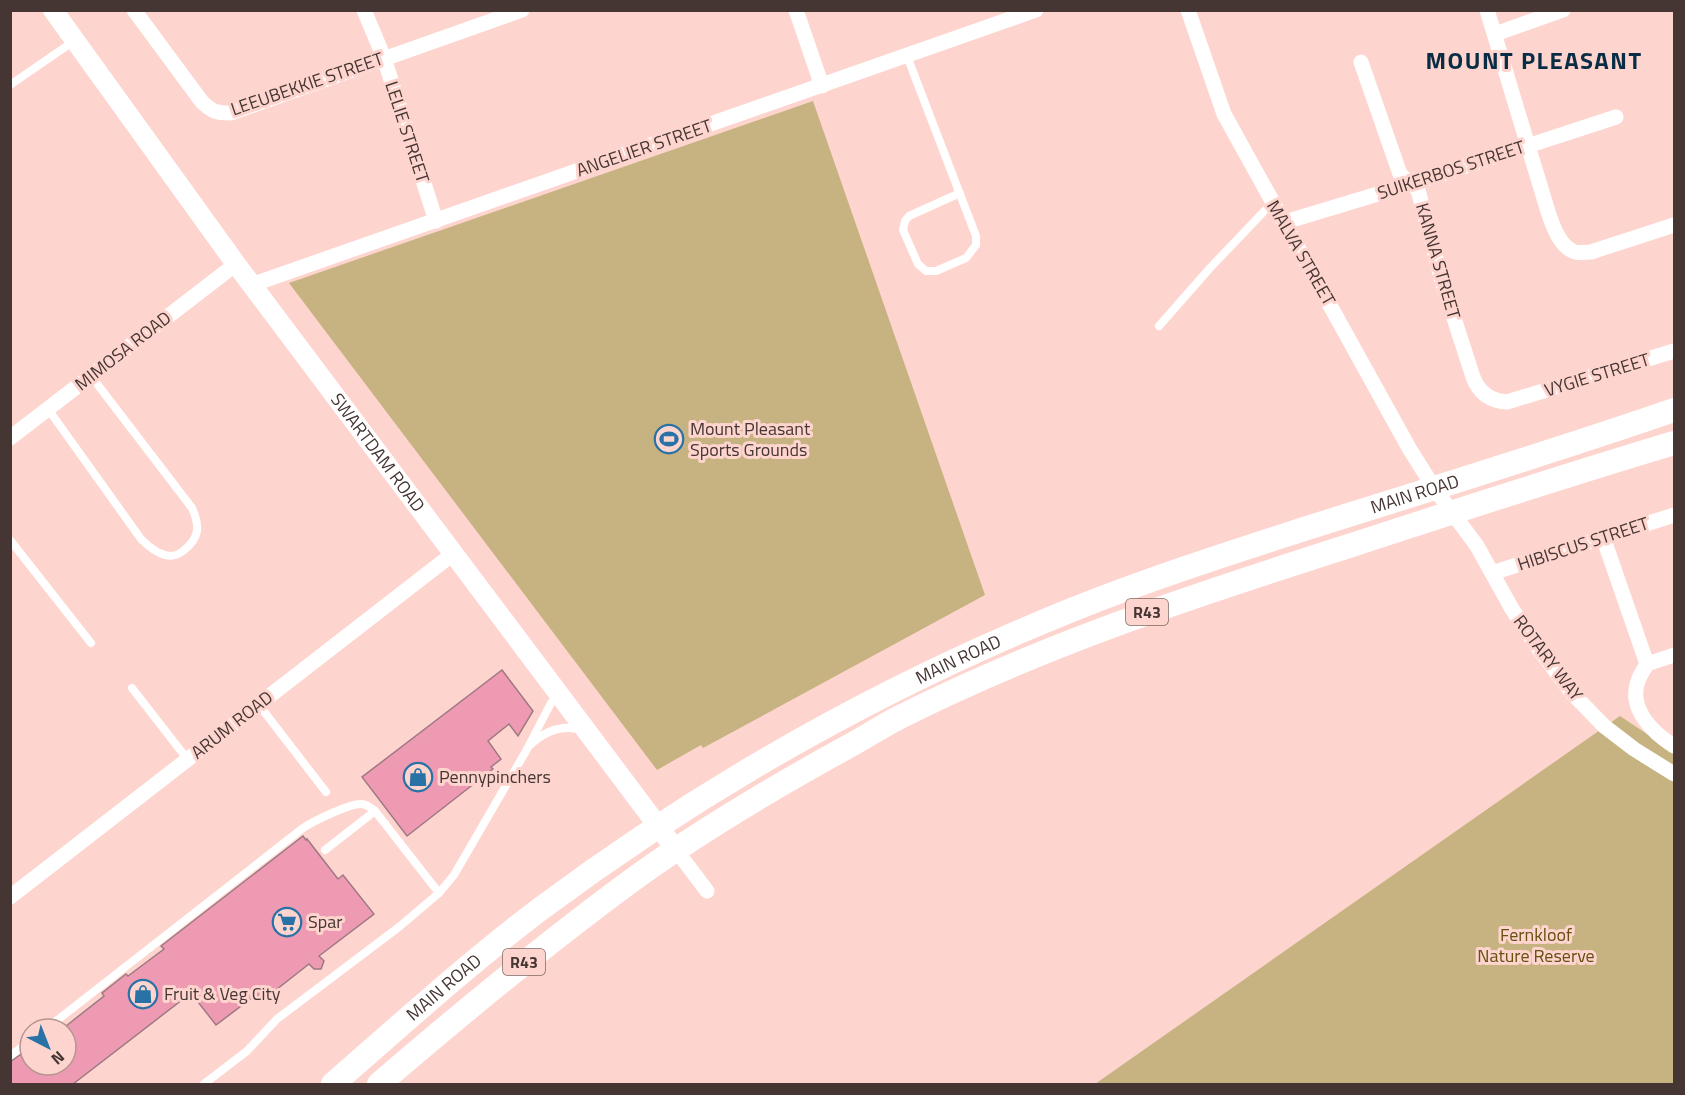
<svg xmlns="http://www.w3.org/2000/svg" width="1685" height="1095" viewBox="0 0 1685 1095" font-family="'Titillium Web',sans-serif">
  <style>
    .green { fill: #c7b381 }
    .building { fill: #ef9ab3; stroke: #9e7983; stroke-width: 1.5 }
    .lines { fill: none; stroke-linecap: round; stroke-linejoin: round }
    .service { stroke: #fff; stroke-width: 8 }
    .minor { stroke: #fff; stroke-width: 15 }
    .tertiary { stroke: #fff; stroke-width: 20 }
    .primary { stroke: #fff; stroke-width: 24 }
    .labels { text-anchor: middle; stroke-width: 6; stroke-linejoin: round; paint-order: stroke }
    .shield { fill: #fed5ce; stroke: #7d6662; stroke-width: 1.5 }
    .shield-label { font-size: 16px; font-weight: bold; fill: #463633 }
    .street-label { font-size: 18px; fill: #463633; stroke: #fed5ce }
    .poi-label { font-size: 18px; fill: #463633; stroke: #fed5ce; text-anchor: start }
    .park-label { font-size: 18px; fill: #654f11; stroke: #fed5ce }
    .district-label { font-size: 24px; font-weight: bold; letter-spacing: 1.5px; fill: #0a2d46; stroke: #fed5ce }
  </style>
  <rect width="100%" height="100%" fill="#fed5ce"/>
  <g class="green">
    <path d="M813,101L985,595L703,748L701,745L657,770L289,283Z"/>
    <path d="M1620,716L1674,752V1084H1095Z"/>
  </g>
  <g class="building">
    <path d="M502,670L533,711L518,736L509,724L488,741L501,759L491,767L493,769L407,836L362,777Z"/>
    <path d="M303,836L306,840L307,839L338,879L343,875L374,914L319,956L324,961L321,969H314L309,964L262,1001L257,994L216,1025L191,993L73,1084H10V1062L30,1048V1065H66V1026L104,996L102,993L126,974L128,976L164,949L161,946Z"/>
  </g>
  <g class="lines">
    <g class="service">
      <path d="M907,56L976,236V245L966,258L936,271H926L918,264L903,230L905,221L909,216L960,193"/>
      <path d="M10,85L74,41"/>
      <path d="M1159,326L1210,268L1272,203"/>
      <path d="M48,409L141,539C148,546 156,553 165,555C172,557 178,555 183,551C200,538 200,526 192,508L91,376"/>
      <path d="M10,540L91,643"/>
      <path d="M132,688L188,760"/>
      <path d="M259,705L326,792"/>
      <path d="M530,745C545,731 562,724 582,730"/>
      <path d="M325,850L375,811"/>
      <path d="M46,1029L303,828C314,821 350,803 362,804C368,805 371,808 375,811L439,893"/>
      <path d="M10,1056L30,1041"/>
      <path d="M204,1084L247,1051L277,1019L399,927L439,893L454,875L526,751L551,703L560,696"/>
    </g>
    <g class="minor">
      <path d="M134,10L202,102C213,112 216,113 231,113L522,10"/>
      <path d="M364,10L384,58L436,221"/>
      <path d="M796,10L822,86"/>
      <path d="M1188,10L1224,114L1409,448L1434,488L1477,546L1512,609L1541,652L1573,694L1604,726L1634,749L1674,774"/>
      <path d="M1487,10L1549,215C1554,228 1560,247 1575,252C1580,253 1586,252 1591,252L1674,225"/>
      <path d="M1495,34L1563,10"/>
      <path d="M1361,62L1400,174L1418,190L1442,281L1473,377C1479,393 1490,401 1507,402L1674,351"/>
      <path d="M1285,222L1411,184L1616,117"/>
      <path d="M251,285L1036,10"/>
      <path d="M10,438L236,264"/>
      <path d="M1603,537L1647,664L1674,655"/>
      <path d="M1492,573L1674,515"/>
      <path d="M1647,664C1644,669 1640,675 1638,681C1628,709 1653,733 1674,746"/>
      <path d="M676,850L707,891"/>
      <path d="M10,897L454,553"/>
    </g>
    <path class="tertiary" id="s1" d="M53,10L236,264L676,850"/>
    <g class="primary">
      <path id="s2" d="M333,1084C402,1024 470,962 543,907C706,786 885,685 1074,609C1149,579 1227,554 1304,529C1428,490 1552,452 1674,410"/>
      <path d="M379,1084C464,1011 551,939 642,873C708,826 778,785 849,746C866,737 882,726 900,717C1045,644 1198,594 1352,545C1459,510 1567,475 1674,443"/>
    </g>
  </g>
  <defs>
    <g id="stadium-ring" transform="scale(1.5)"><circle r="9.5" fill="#fed5ce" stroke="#2972a5" stroke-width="1.5"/><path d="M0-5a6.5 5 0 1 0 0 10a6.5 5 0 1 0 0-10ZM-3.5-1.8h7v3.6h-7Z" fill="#2972a5"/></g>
    <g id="shop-ring" transform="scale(1.5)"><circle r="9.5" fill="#fed5ce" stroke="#2972a5" stroke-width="1.5"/><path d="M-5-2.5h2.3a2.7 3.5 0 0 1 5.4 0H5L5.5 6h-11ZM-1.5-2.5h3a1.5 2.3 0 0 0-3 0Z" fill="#2972a5"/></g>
    <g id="supermarket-ring" transform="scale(1.5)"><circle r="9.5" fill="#fed5ce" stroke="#2972a5" stroke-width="1.5"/><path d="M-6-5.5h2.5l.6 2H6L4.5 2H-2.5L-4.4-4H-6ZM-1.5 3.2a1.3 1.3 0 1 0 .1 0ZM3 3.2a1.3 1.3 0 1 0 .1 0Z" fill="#2972a5"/></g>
  </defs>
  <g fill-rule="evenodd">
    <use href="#stadium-ring" x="669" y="439"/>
    <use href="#shop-ring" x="418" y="777"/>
    <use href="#supermarket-ring" x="287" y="922"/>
    <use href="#shop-ring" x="143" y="994"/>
  </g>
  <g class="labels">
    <g class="shield">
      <rect x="1126" y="599" width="42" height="26" rx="4.5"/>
      <rect x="503" y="949" width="42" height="26" rx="4.5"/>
    </g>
    <g class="shield-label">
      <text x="1147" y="618">R43</text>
      <text x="524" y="968">R43</text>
    </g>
    <g class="street-label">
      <text transform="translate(307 84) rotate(-19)" y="6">LEEUBEKKIE STREET</text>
      <text transform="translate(407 132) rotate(72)" y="6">LELIE STREET</text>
      <text transform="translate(644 148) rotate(-19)" y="6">ANGELIER STREET</text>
      <text transform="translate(1451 170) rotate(-18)" y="6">SUIKERBOS STREET</text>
      <text transform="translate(1301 253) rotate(60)" y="6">MALVA STREET</text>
      <text transform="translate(1438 261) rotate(74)" y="6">KANNA STREET</text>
      <text transform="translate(123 351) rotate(-38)" y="6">MIMOSA ROAD</text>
      <text transform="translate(1597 375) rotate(-17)" y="6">VYGIE STREET</text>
      <text dy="6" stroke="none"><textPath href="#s1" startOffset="549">SWARTDAM ROAD</textPath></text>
      <text dy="6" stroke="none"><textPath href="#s2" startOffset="1245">MAIN ROAD</textPath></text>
      <text transform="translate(1583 544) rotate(-18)" y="6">HIBISCUS STREET</text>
      <text transform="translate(1548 658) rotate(53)" y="6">ROTARY WAY</text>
      <text dy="6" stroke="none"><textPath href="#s2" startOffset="759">MAIN ROAD</textPath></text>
      <text transform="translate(232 725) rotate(-38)" y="6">ARUM ROAD</text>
      <text dy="6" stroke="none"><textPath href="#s2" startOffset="147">MAIN ROAD</textPath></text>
    </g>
    <g class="poi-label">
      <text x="690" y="435">Mount Pleasant<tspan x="690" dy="21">Sports Grounds</tspan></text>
      <text x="439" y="783">Pennypinchers</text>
      <text x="308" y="928">Spar</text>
      <text x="164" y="1000">Fruit &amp; Veg City</text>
    </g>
    <g class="park-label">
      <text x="1536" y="941">Fernkloof<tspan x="1536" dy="21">Nature Reserve</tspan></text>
    </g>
    <g class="district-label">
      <text x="1534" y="69">MOUNT PLEASANT</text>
    </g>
  </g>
  <rect width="1685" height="1095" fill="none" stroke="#463633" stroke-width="24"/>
  <g transform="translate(48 1047) rotate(138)"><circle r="28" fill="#fed5ce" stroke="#b49590" stroke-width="1.5"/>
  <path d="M0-4.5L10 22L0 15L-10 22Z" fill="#2972a5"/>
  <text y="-9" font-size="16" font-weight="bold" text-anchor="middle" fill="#463633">N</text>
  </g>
</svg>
